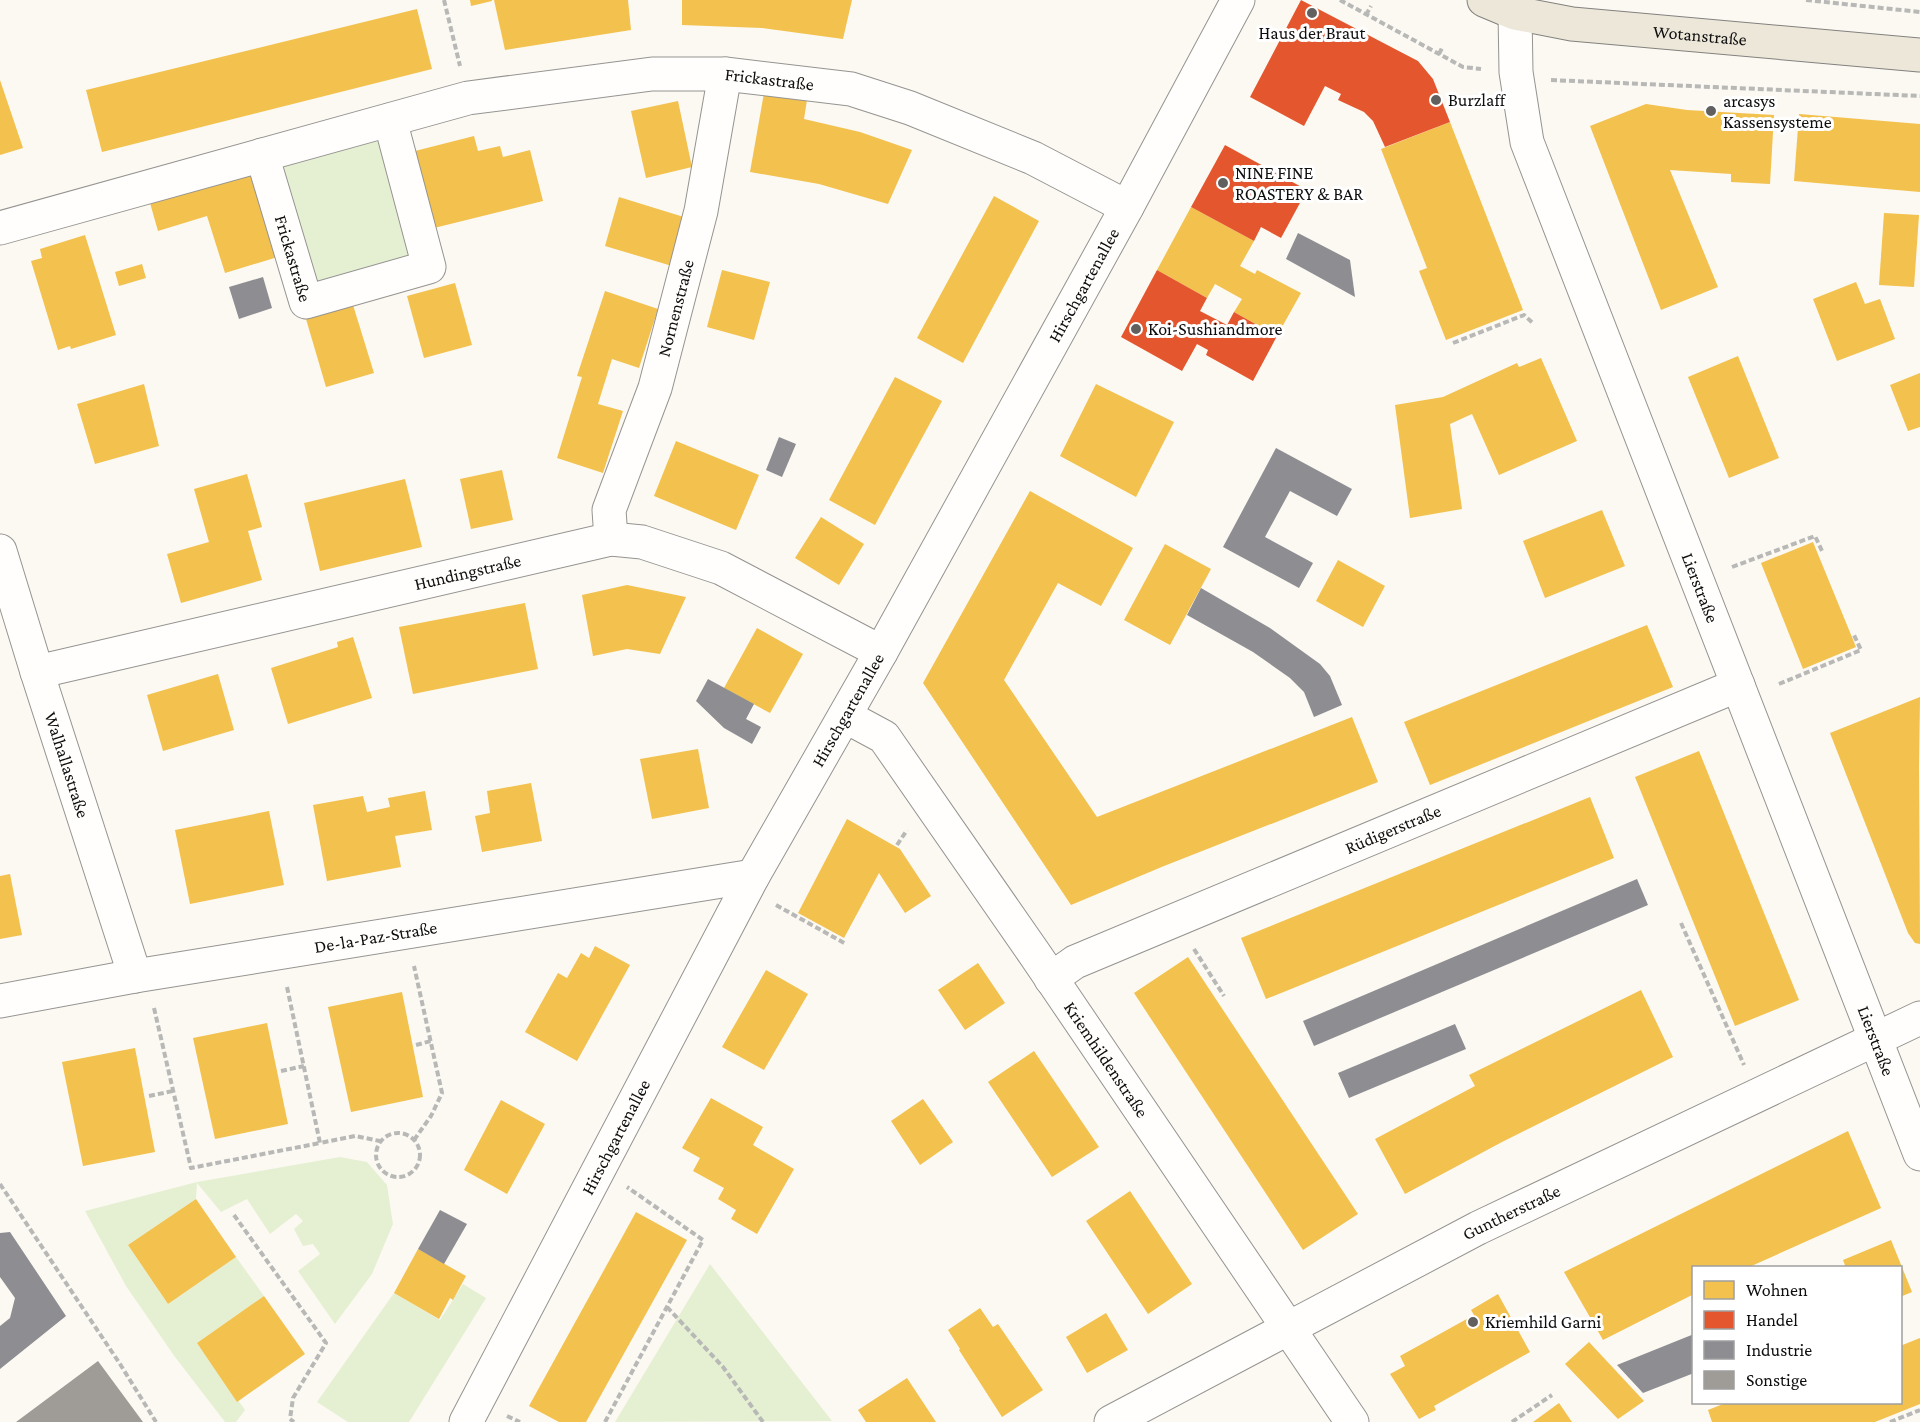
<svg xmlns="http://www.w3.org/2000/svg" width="1920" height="1422" viewBox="0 0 1920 1422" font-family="'Crimson Pro',serif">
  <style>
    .green { fill: #e5f0d3 }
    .homes { fill: #f2c14e }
    .shops { fill: #e4572e }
    .industry { fill: #8d8d92 }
    .building { fill: #9f9c98 }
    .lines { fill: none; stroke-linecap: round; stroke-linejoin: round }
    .minor-casing { stroke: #959491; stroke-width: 35 }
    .major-casing { stroke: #82817e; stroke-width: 35 }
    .path { stroke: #b8b8b6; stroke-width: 4; stroke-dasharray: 6 3; stroke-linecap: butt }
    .minor { stroke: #fffefd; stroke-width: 33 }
    .major { stroke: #ece7d9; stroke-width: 33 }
    .poi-dot { fill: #61605e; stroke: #fff; stroke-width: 2 }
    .labels { text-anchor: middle; stroke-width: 6; stroke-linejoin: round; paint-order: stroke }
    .poi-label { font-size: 18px; fill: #0e0e0e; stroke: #fff; text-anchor: start }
    .street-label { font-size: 18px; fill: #0e0e0e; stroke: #fff }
  </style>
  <rect width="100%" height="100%" fill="#fcf9f2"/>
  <g class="green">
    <path d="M376,141L388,147L417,250L410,264L328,287L307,277L278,173L283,165Z"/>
    <path d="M340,1157L367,1162L387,1185L393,1224L372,1274L335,1324L298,1271L320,1254L313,1244L303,1246L294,1229L303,1221L296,1214L270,1234L247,1199L221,1212L197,1183L196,1199L128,1245L168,1304L236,1257L264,1296L197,1343L245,1410L236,1422H225L175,1357L126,1286L85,1211L197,1182Z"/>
    <path d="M710,1264L832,1421L615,1422Z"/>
    <path d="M463,1284L486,1298L409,1422H348L317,1402L394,1293L440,1320Z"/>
  </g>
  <g class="homes">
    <path d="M470,0H492V1L471,6Z"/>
    <path d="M494,0H628L631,30L505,50Z"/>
    <path d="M682,0H852L843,39L762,28L682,25Z"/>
    <path d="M417,9L432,69L102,152L86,90Z"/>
    <path d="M0,80L23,148L0,155Z"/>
    <path d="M764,93L807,100L804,119L860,132L912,150L888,204L819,184L750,172Z"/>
    <path d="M678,101L692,167L646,178L631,111Z"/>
    <path d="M1646,104L1687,110L1774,115L1770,184L1731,182V174L1670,170L1718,287L1661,310L1590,126Z"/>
    <path d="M1799,114L1920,124V192L1794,181Z"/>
    <path d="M1450,122L1523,310L1446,340L1419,271L1427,268L1381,149Z"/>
    <path d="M474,136L478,151L500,146L503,157L530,150L543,201L434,228L415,151Z"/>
    <path d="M254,172L281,256L225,273L207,216L158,231L150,203Z"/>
    <path d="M994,196L1039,221L963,363L917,338Z"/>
    <path d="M619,197L687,218L672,266L605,246Z"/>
    <path d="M1191,207L1254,241L1240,266L1255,274L1257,270L1301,293L1277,336L1234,312L1242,299L1215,284L1207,298L1157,270Z"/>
    <path d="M1884,213L1919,215L1914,287L1879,285Z"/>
    <path d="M85,235L116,335L71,349L70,346L58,350L31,261L42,258L40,249Z"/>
    <path d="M142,264L146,278L119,286L115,272Z"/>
    <path d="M722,270L770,282L754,340L707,327Z"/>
    <path d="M1856,282L1865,304L1880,299L1895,339L1837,361L1813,299Z"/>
    <path d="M455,283L472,345L424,358L407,296Z"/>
    <path d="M605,291L658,309L639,368L612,359L598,404L623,411L603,473L557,458L582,377L577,376Z"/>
    <path d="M353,305L374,373L326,387L306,319Z"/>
    <path d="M1738,356L1779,458L1729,478L1688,377Z"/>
    <path d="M1541,358L1577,441L1499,475L1472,414L1450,424L1462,509L1410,518L1395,405L1443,397L1517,363L1519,367Z"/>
    <path d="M1920,373V427L1908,431L1890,385Z"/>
    <path d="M895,377L942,401L875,525L829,500Z"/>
    <path d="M144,384L159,446L95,464L77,404Z"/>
    <path d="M1096,384L1174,422L1136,497L1060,456Z"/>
    <path d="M676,441L759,475L736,530L654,496Z"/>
    <path d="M502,470L513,520L471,529L460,479Z"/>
    <path d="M247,474L262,527L248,531L262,580L181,603L167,554L209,542L194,489Z"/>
    <path d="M405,479L422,547L320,571L304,503Z"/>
    <path d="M1030,491L1133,548L1101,606L1058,583L1004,680L1097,817L1352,717L1378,782L1164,866L1071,905L923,683Z"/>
    <path d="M1602,510L1625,566L1545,598L1523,541Z"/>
    <path d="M821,517L864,544L839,585L795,558Z"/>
    <path d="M1813,542L1856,647L1803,669L1761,563Z"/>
    <path d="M1165,544L1211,569L1170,645L1124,620Z"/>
    <path d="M1338,560L1385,586L1363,627L1316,601Z"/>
    <path d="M627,585L686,597L660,654L627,649L593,656L582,595Z"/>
    <path d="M525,603L538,669L413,694L399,627Z"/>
    <path d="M1647,625L1673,687L1430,785L1404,722Z"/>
    <path d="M757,628L803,654L770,713L724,688Z"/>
    <path d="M353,637L372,698L288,724L271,668L338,647L337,642Z"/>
    <path d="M218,674L234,730L163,751L147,695Z"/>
    <path d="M1920,697L1919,766L1920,944L1915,943L1908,933L1830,733Z"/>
    <path d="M698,749L709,808L652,819L640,759Z"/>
    <path d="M1699,751L1799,1000L1735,1026L1635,777Z"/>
    <path d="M531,783L542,841L482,852L475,816L490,813L487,791Z"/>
    <path d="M425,791L432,830L395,836L401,867L327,881L313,805L363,796L367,812L390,807L388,798Z"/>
    <path d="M1590,797L1614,858L1266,999L1241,938Z"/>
    <path d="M269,811L284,885L190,904L175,830Z"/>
    <path d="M847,819L900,849L931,896L905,913L879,873L844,938L798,913Z"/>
    <path d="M10,874L22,935L0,939V876Z"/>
    <path d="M595,946L630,965L577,1061L525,1032L558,973L567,978L581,953L589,958Z"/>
    <path d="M1188,957L1358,1214L1303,1250L1134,993Z"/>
    <path d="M978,963L1005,1003L965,1030L938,990Z"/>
    <path d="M766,970L808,994L764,1070L722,1047Z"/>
    <path d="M1641,990L1673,1057L1502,1142L1405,1194L1375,1139L1475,1086L1469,1075Z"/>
    <path d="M402,992L423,1097L351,1112L328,1007Z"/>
    <path d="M267,1023L288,1124L215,1139L193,1038Z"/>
    <path d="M135,1048L155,1152L83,1166L62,1062Z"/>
    <path d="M1034,1051L1099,1147L1052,1177L988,1082Z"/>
    <path d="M711,1098L763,1127L753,1145L794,1169L757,1234L731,1219L736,1210L718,1199L724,1188L693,1171L700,1158L682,1148Z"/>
    <path d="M923,1099L953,1142L920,1165L891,1121Z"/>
    <path d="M501,1100L545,1124L507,1194L464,1170Z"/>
    <path d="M1848,1131L1881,1208L1747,1268H1694V1294L1603,1340L1564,1272Z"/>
    <path d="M1130,1191L1192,1284L1148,1314L1086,1221Z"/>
    <path d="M196,1199L236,1257L168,1304L128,1245Z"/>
    <path d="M636,1212L687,1240L586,1422H559L529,1406Z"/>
    <path d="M1891,1240L1912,1292L1900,1297V1268H1846L1843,1260Z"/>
    <path d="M418,1249L466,1276L453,1300L450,1298L439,1319L394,1293Z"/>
    <path d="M1498,1294L1530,1352L1434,1406L1436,1410L1419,1419L1390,1374L1405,1366L1400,1356L1474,1315L1471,1310Z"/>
    <path d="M264,1296L305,1354L237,1402L197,1343Z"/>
    <path d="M980,1308L993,1327L998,1324L1043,1390L1002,1417L959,1350L960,1349L948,1330Z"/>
    <path d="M1106,1313L1128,1350L1087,1373L1066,1337Z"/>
    <path d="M1920,1338V1404L1875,1422H1712L1708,1410L1728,1402H1900V1346Z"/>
    <path d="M1589,1342L1644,1401L1618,1419L1565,1364Z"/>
    <path d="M907,1378L936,1422H866L858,1410Z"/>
    <path d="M1559,1403L1572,1422H1533Z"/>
  </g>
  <g class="shops">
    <path d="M1301,0L1418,61L1433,79L1450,122L1385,147L1373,121L1364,112L1338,100L1341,94L1325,86L1304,126L1250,97Z"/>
    <path d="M1225,145L1307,190L1281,238L1261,227L1254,241L1191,207Z"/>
    <path d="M1157,270L1207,298L1200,311L1227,325L1234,312L1277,336L1253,381L1206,355L1208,350L1197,344L1182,371L1121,337Z"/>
  </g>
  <g class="industry">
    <path d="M1298,233L1350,260L1355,297L1286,259Z"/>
    <path d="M263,277L272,308L239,319L229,287Z"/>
    <path d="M779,437L796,444L782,477L766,470Z"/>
    <path d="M1276,448L1352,489L1337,516L1290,491L1265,537L1313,563L1299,588L1223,547Z"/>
    <path d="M1201,588L1270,628L1320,664L1330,676L1342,705L1314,717L1304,692L1290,678L1253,652L1187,615Z"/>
    <path d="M708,679L754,704L746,719L761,727L752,744L724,728L696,701Z"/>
    <path d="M1637,879L1648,905L1314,1046L1303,1021Z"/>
    <path d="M1455,1024L1466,1049L1349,1098L1338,1073Z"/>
    <path d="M440,1210L467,1224L444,1264L418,1249Z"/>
    <path d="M10,1232L66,1316L0,1369V1326L10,1318L15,1298L0,1277V1233Z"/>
    <path d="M1694,1334V1373L1643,1393L1617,1365Z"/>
  </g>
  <path class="building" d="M98,1361L143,1422H16Z"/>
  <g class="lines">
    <g class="minor-casing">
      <g id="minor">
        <path id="s1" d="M1515,13L1516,72L1527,142L1920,1154"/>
        <path id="s2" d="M262,155L306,302L429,267L390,120"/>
        <path id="s3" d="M0,228L468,98L652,74H725L851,89L910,108L1033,158L1127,207"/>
        <path id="s4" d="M611,539L609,510L655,388L701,211L725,74"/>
        <path id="s5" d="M0,551L37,672L135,976"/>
        <path id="s6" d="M37,672L611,539L642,542L721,568L881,652"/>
        <path id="s7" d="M845,716L884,737L1036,956L1352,1422"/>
        <path id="s8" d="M1051,979L1075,962L1738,685"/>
        <path id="s9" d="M0,1001L135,976L753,876"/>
        <path id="s10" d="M466,1422L753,876L881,652L1127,207L1238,0"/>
        <path id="s11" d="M1111,1422L1478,1228L1920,1018"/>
      </g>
    </g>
    <g class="major-casing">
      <g id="major">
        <path id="s12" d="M1484,0L1515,13L1572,24L1920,55"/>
      </g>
    </g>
    <g class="path">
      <path d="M444,0L460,66"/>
      <path d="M1340,0L1463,67L1481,69"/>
      <path d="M1806,0L1920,12"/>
      <path d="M1366,15L1371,6"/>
      <path d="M1439,54L1443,46"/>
      <path d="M1551,80L1920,96"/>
      <path d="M1453,343L1524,315L1534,324"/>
      <path d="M1732,567L1815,536L1822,551"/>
      <path d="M1779,684L1861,650L1854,635"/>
      <path d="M897,845L907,830"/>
      <path d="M776,905L846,944"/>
      <path d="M1681,923L1744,1065"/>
      <path d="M1194,949L1224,996"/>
      <path d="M287,987L320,1143L355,1136L380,1141"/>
      <path d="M154,1008L191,1168L320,1143"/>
      <path d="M416,1045L431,1041"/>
      <path d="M281,1071L304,1066"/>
      <path d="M149,1096L173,1091"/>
      <circle cx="398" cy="1155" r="22"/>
      <path d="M414,1140L431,1116L442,1093L414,966"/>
      <path d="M0,1184L120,1364L156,1422"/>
      <path d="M234,1215L326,1343L293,1398L290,1419L294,1422"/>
      <path d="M667,1307L723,1367L763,1422"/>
      <path d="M507,1416L520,1422"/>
      <path d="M605,1422L703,1240L627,1187"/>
      <path d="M1512,1422L1552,1395"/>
      <path d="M1890,1422L1920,1410"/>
    </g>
    <use href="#minor" class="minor"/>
    <use href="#major" class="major"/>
  </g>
  <g class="poi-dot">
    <circle cx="1312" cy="13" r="6"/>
    <circle cx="1436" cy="100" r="6"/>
    <circle cx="1711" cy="111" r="6"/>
    <circle cx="1223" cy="183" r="6"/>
    <circle cx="1136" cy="329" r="6"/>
    <circle cx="1473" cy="1322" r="6"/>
  </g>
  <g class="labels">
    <g class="poi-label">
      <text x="1312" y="39" text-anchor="middle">Haus der Braut</text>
      <text x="1448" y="106">Burzlaff</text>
      <text x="1723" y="107">arcasys<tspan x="1723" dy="21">Kassensysteme</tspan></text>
      <text x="1235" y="179">NINE FINE<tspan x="1235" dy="21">ROASTERY &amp; BAR</tspan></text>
      <text x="1148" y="335">Koi-Sushiandmore</text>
      <text x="1485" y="1328">Kriemhild Garni</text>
    </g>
    <g class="street-label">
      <text dy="6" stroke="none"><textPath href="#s12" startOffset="220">Wotanstraße</textPath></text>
      <text dy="6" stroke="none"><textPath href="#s3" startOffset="789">Frickastraße</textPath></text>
      <text dy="6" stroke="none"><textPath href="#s2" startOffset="108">Frickastraße</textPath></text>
      <text dy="6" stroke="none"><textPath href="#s10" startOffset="1294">Hirschgartenallee</textPath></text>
      <text dy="6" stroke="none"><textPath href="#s4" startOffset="242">Nornenstraße</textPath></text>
      <text dy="6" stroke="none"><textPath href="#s6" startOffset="442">Hundingstraße</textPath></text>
      <text dy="6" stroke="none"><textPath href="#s1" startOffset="608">Lierstraße</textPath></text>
      <text dy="6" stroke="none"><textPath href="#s10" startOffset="808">Hirschgartenallee</textPath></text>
      <text dy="6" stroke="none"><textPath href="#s5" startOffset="224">Walhallastraße</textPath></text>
      <text dy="6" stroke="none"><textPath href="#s8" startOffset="374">Rüdigerstraße</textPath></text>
      <text dy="6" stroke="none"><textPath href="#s9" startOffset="381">De-la-Paz-Straße</textPath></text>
      <text dy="6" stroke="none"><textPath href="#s1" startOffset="1094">Lierstraße</textPath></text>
      <text dy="6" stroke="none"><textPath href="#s7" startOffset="436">Kriemhildenstraße</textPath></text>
      <text dy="6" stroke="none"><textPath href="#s10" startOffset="322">Hirschgartenallee</textPath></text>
      <text dy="6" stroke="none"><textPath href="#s11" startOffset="452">Guntherstraße</textPath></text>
    </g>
  </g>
  <rect x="1692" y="1266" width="210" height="138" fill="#ffffff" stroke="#9f9f9f" stroke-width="1.5"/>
  <rect x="1704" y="1281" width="30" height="18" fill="#f2c14e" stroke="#9f9f9f" stroke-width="1.5"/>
  <text x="1746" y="1296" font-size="18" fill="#0e0e0e">Wohnen</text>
  <rect x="1704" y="1311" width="30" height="18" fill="#e4572e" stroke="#9f9f9f" stroke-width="1.5"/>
  <text x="1746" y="1326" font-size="18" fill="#0e0e0e">Handel</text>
  <rect x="1704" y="1341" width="30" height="18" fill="#8d8d92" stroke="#9f9f9f" stroke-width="1.5"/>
  <text x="1746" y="1356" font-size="18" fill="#0e0e0e">Industrie</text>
  <rect x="1704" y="1371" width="30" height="18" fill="#9f9c98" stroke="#9f9f9f" stroke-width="1.5"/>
  <text x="1746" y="1386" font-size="18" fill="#0e0e0e">Sonstige</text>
</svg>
